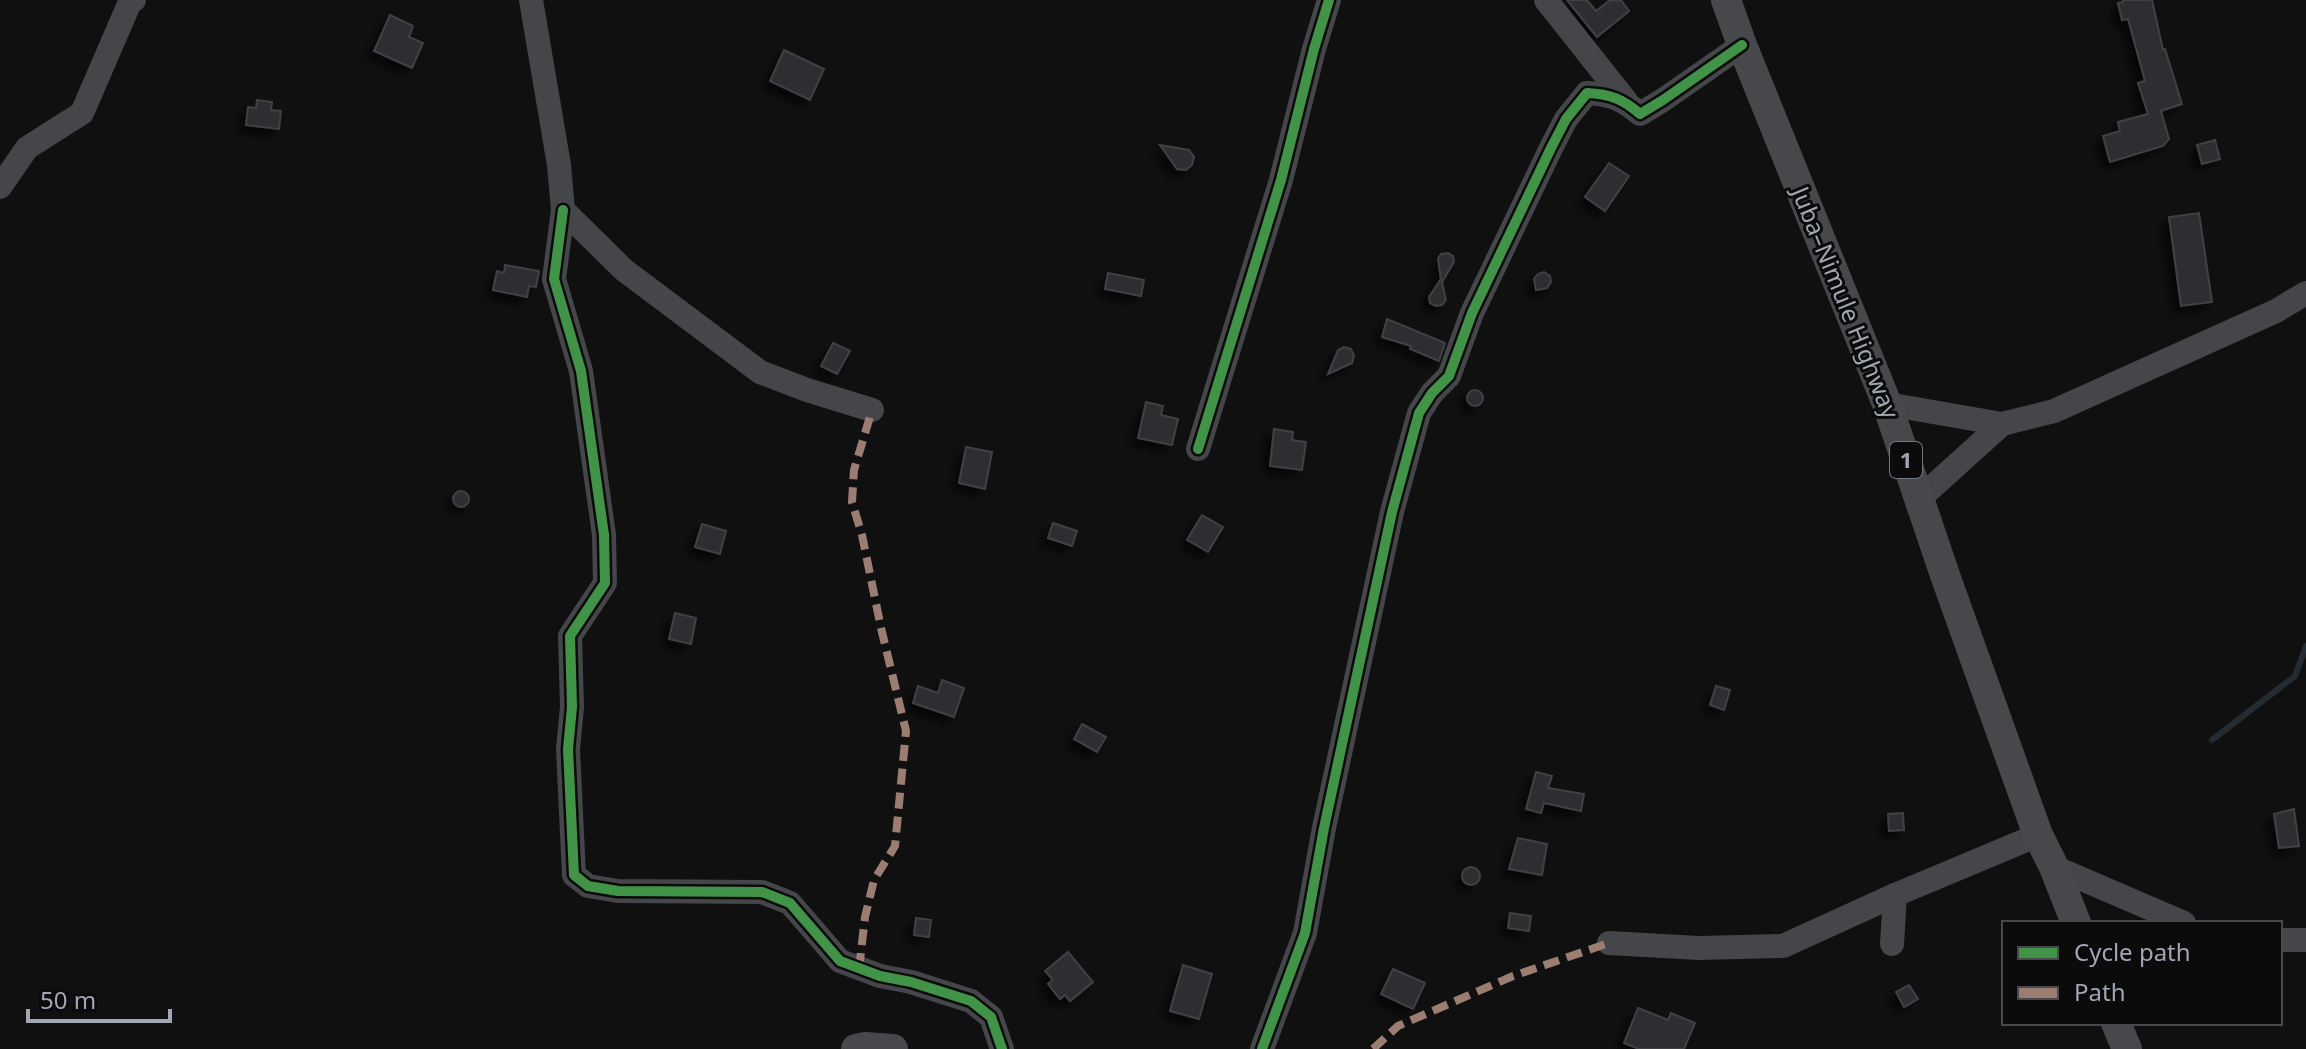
<svg xmlns="http://www.w3.org/2000/svg" width="2306" height="1049" viewBox="0 0 2306 1049" font-family="'Noto Sans',sans-serif">
  <style>
    .lines { fill: none; stroke-linecap: round; stroke-linejoin: round }
    .stream { stroke: #242b32; stroke-width: 6 }
    .building { fill: #2e2e30; stroke: #3f4145; stroke-width: 2; filter: url(#shadow) }
    .minor { stroke: #454649; stroke-width: 24 }
    .major { stroke: #47484b; stroke-width: 30 }
    .quiet { stroke: #9b7d72; stroke-width: 8; stroke-dasharray: 16 8; stroke-linecap: butt }
    .cycleway-casing { stroke: #0b0b0c; stroke-width: 15 }
    .cycleway { stroke: #419447; stroke-width: 10 }
    .labels { text-anchor: middle; stroke-width: 6; stroke-linejoin: round; paint-order: stroke }
    .shield { fill: #0b0b0c; stroke: #737881; stroke-width: 2 }
    .shield-label { font-size: 22px; font-weight: bold; fill: #a0a6b3 }
    .street-label { font-size: 24px; fill: #a0a6b3; stroke: #0b0b0c }
  </style>
  <defs>
    <filter id="shadow"><feDropShadow dx="-7" dy="7" stdDeviation="4" flood-color="#0009"/></filter>
  </defs>
  <rect width="100%" height="100%" fill="#101011"/>
  <g class="lines">
    <path class="stream" d="M2212,740L2295,676L2306,646"/>
  </g>
  <g class="building">
    <path d="M1567,0H1587L1596,11L1610,0H1621L1629,11L1597,37Z"/>
    <path d="M2123,0H2152L2163,50L2165,49L2182,104L2161,111L2169,139L2163,146L2110,162L2103,136L2120,131L2118,122L2148,114L2138,83L2145,81L2128,19L2122,20L2118,3L2123,2Z"/>
    <path d="M390,15L413,26L409,37L423,43L412,68L374,51Z"/>
    <path d="M784,50L824,69L810,100L770,81Z"/>
    <path d="M257,100L272,102L271,110L281,111L279,129L246,125L248,107L256,108Z"/>
    <path d="M2215,140L2220,159L2202,164L2197,145Z"/>
    <path d="M1160,145L1189,150L1194,157L1192,165L1186,170L1177,169Z"/>
    <path d="M1609,163L1629,176L1605,211L1585,197Z"/>
    <path d="M2199,213L2212,302L2181,306L2169,217Z"/>
    <path d="M1448,253L1453,256L1454,262L1442,282L1446,300L1442,305L1436,306L1430,303L1429,297L1441,279L1438,259L1441,254Z"/>
    <path d="M505,265L539,271L536,287L529,286L527,297L493,290L497,271L504,273Z"/>
    <path d="M1544,272L1550,276L1551,282L1547,288L1536,290L1534,279L1538,274Z"/>
    <path d="M1108,273L1144,280L1141,296L1105,289Z"/>
    <path d="M1387,319L1445,343L1439,361L1410,349L1411,346L1382,337Z"/>
    <path d="M833,343L850,351L837,374L821,366Z"/>
    <path d="M1344,347L1351,349L1354,356L1352,363L1328,374L1338,350Z"/>
    <circle cx="1475" cy="398" r="8"/>
    <path d="M1146,402L1163,406L1161,415L1178,419L1172,445L1138,438Z"/>
    <path d="M1274,429L1293,432L1292,440L1306,442L1302,470L1270,466Z"/>
    <path d="M966,447L992,452L985,489L959,483Z"/>
    <circle cx="461" cy="499" r="8"/>
    <path d="M1202,515L1223,527L1208,552L1187,540Z"/>
    <path d="M1053,523L1077,531L1072,546L1048,538Z"/>
    <path d="M702,524L726,531L720,554L695,547Z"/>
    <path d="M675,613L696,618L691,644L669,639Z"/>
    <path d="M942,680L964,688L954,717L913,703L918,686L938,693Z"/>
    <path d="M1716,686L1730,690L1724,710L1710,705Z"/>
    <path d="M1082,724L1106,737L1097,752L1074,739Z"/>
    <path d="M1536,772L1552,776L1548,788L1584,794L1581,811L1544,803L1541,813L1526,809Z"/>
    <path d="M2294,809L2299,846L2279,848L2274,814Z"/>
    <path d="M1903,813L1904,830L1889,831L1888,814Z"/>
    <path d="M1518,838L1547,844L1542,875L1509,869Z"/>
    <circle cx="1471" cy="876" r="9"/>
    <path d="M1510,913L1531,916L1529,931L1508,928Z"/>
    <path d="M916,918L931,920L929,937L914,935Z"/>
    <path d="M1068,952L1093,982L1070,1001L1065,995L1060,999L1048,984L1053,980L1045,971Z"/>
    <path d="M1183,965L1212,974L1199,1019L1170,1011Z"/>
    <path d="M1393,969L1425,983L1413,1009L1381,994Z"/>
    <path d="M1909,985L1918,999L1904,1007L1896,992Z"/>
    <path d="M1638,1008L1668,1020L1671,1013L1695,1023L1684,1049H1639L1624,1043Z"/>
  </g>
  <g class="lines">
    <g class="minor">
      <path d="M531,0L559,165L563,210L624,270L760,372L807,390L872,410"/>
      <path d="M1546,0L1626,101"/>
      <path d="M0,187L27,148L82,113L130,2L134,0"/>
      <path d="M563,210L554,279L581,371L604,535L605,583L570,636L572,707L568,749L574,875L588,886L618,891L762,892L790,903L840,961L880,976L911,982L971,1001L991,1017L1002,1049"/>
      <path d="M1887,404L2002,424L2054,411L2276,311L2306,293"/>
      <path d="M1198,449L1281,180L1314,49L1329,0"/>
      <path d="M1919,499L2002,424"/>
      <path d="M2054,867L2184,923"/>
      <path d="M1895,895L2038,835"/>
      <path d="M2280,940H2306"/>
      <path d="M1609,943L1699,948L1783,946L1895,895L1892,944"/>
      <path d="M1262,1049L1305,933L1324,828L1392,512L1419,413L1432,393L1449,376L1472,313L1551,148L1566,119L1587,93C1610,94 1623,99 1640,114L1663,100L1742,45"/>
    </g>
    <g class="major">
      <path d="M1726,0L1742,45L1887,404L1946,578L2038,835L2054,867L2076,923"/>
      <path d="M2116,1023L2127,1049"/>
      <path d="M856,1049L865,1047L893,1049"/>
    </g>
    <g class="quiet">
      <path d="M859,969L865,917L874,880L895,846L906,731L881,628L862,535L852,502L854,470L872,410"/>
      <path d="M1373,1049L1398,1026L1513,976L1609,943"/>
    </g>
    <g class="cycleway-casing">
      <g id="cycleway">
        <path d="M563,210L554,279L581,371L604,535L605,583L570,636L572,707L568,749L574,875L588,886L618,891L762,892L790,903L840,961L880,976L911,982L971,1001L991,1017L1002,1049"/>
        <path d="M1198,449L1281,180L1314,49L1329,0"/>
        <path d="M1262,1049L1305,933L1324,828L1392,512L1419,413L1432,393L1449,376L1472,313L1551,148L1566,119L1587,93C1610,94 1623,99 1640,114L1663,100L1742,45"/>
      </g>
    </g>
    <use href="#cycleway" class="cycleway"/>
  </g>
  <g class="labels">
    <rect class="shield" x="1890" y="442" width="32" height="36" rx="6"/>
    <g class="shield-label">
      <text x="1906" y="468">1</text>
    </g>
    <g class="street-label">
      <text transform="translate(1845 303) rotate(68)" y="8">Juba–Nimule Highway</text>
    </g>
  </g>
  <rect x="2002" y="921" width="280" height="104" fill="#0b0b0c" stroke="#47494f" stroke-width="2"/>
  <rect x="2018" y="947" width="40" height="12" fill="#419447" stroke="#47494f" stroke-width="2"/>
  <text x="2074" y="961" font-size="24" fill="#a0a6b3">Cycle path</text>
  <rect x="2018" y="987" width="40" height="12" fill="#9b7d72" stroke="#47494f" stroke-width="2"/>
  <text x="2074" y="1001" font-size="24" fill="#a0a6b3">Path</text>
  <path d="M28 1009v12h142v-12" fill="none" stroke="#a0a6b3" stroke-width="4"/>
  <text x="40" y="1009" font-size="24" fill="#a0a6b3" stroke="#0b0b0c" stroke-width="6" paint-order="stroke">50 m</text>
</svg>
